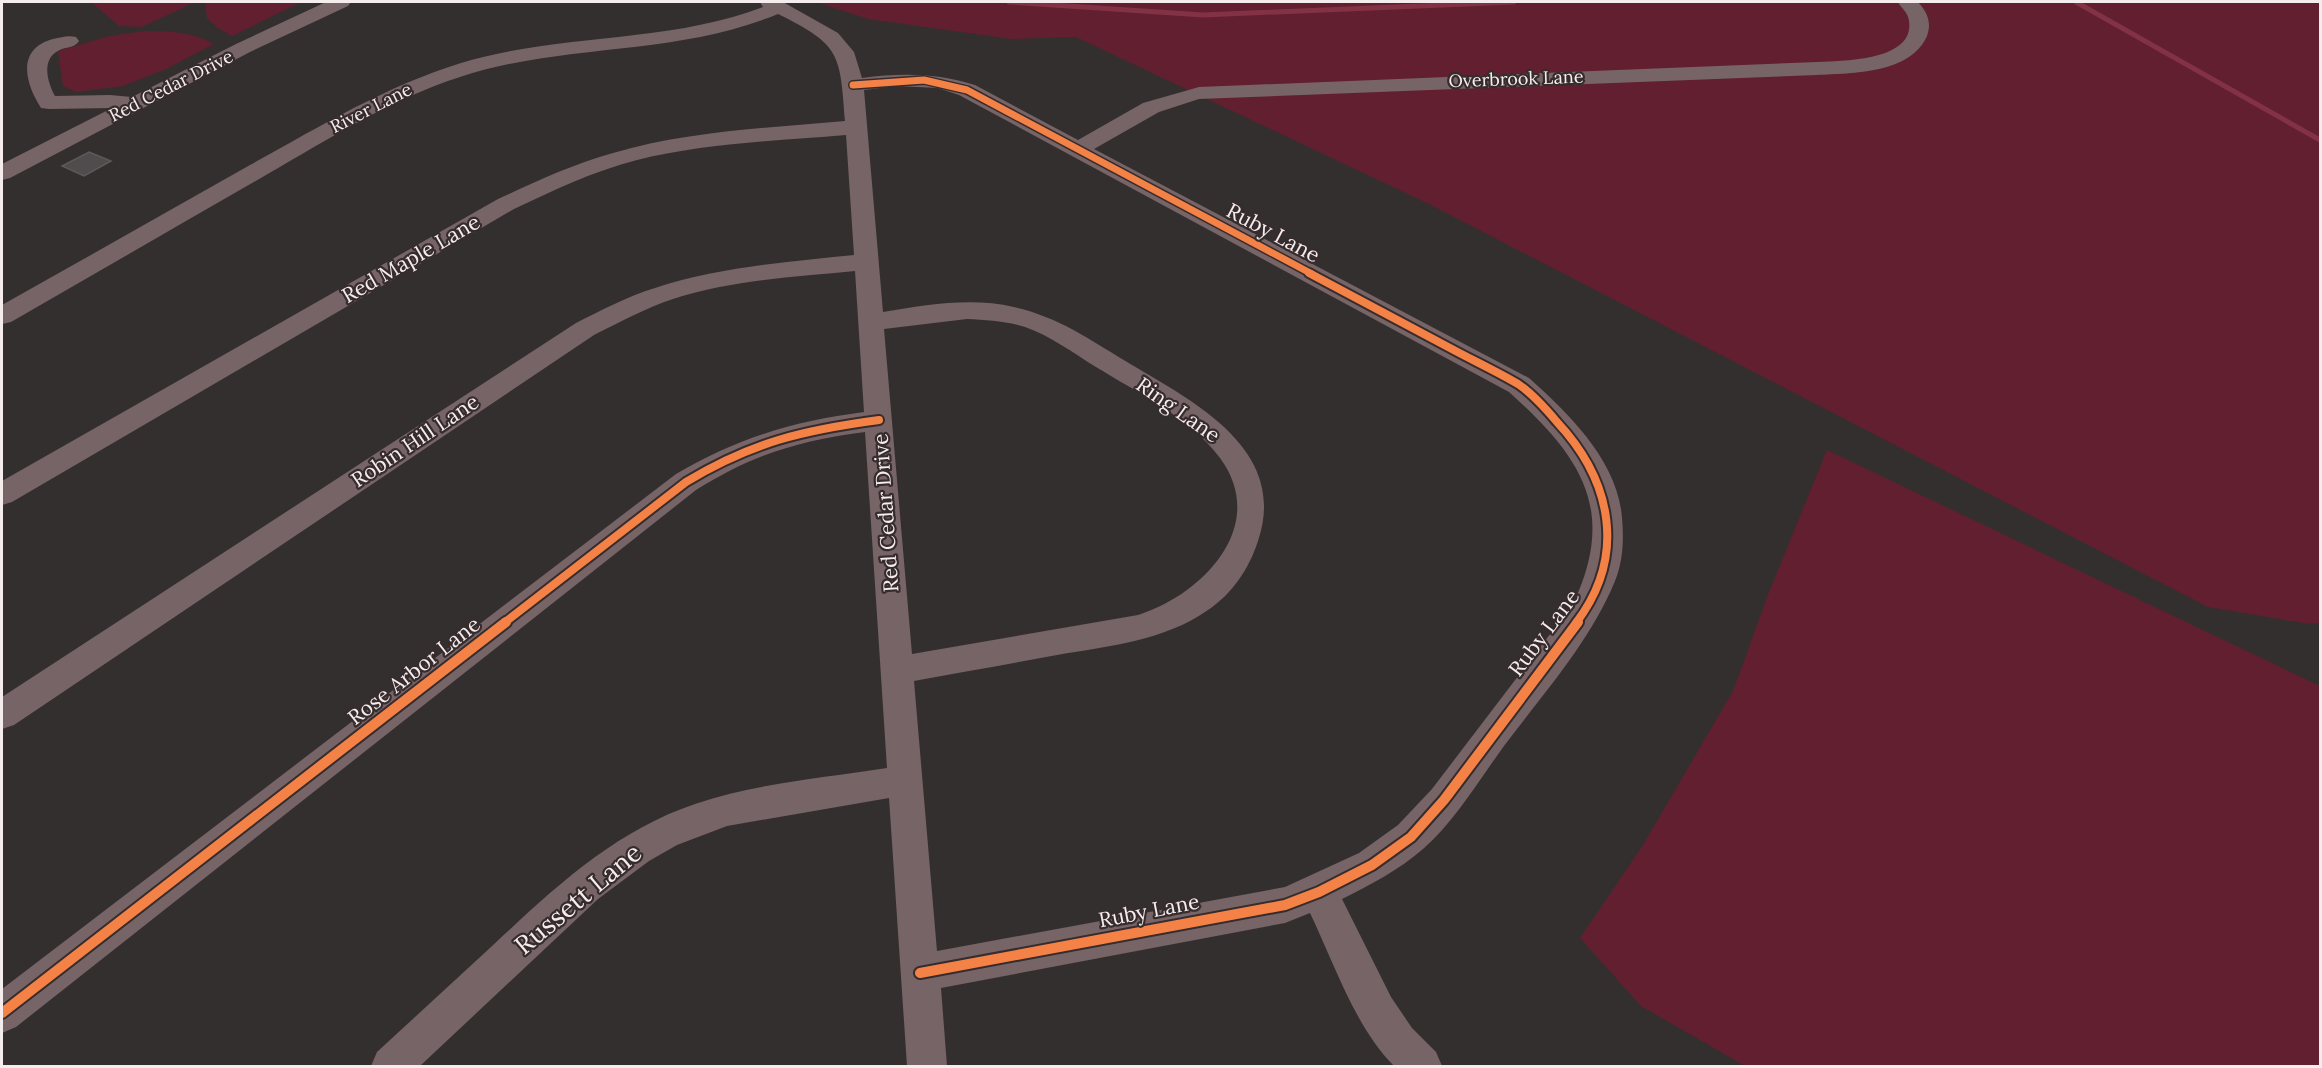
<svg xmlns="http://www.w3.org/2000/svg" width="2322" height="1068" viewBox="0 0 2322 1068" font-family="Lora,serif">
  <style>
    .green { fill: #611f30 }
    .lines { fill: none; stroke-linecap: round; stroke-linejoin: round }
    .stream { stroke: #823244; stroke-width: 5 }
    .building { fill: #504b4c; stroke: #5d5859; stroke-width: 1.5 }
    .minor { fill: #766466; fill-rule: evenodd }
    .cycleway-far2-casing { stroke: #372c2d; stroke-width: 10 }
    .cycleway-far1-casing { stroke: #372c2d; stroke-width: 12 }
    .cycleway-casing { stroke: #372c2d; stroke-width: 14 }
    .cycleway-far2 { stroke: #f48246; stroke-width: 7 }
    .cycleway-far1 { stroke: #f48246; stroke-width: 8 }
    .cycleway { stroke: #f48246; stroke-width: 10 }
    .labels { text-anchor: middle; stroke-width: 4.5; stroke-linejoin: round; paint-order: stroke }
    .far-street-label { font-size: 18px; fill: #f4eced; stroke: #372c2d }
    .street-label { font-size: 21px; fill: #f4eced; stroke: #372c2d }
    .near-street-label { font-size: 26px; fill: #f4eced; stroke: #372c2d }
  </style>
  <rect width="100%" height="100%" fill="#342f2f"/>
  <g class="green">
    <path d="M91,2H195L142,27L119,26Z"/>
    <path d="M205,2H301L232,36L218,28L207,18Z"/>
    <path d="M816,2H2320V623L2309,624L2208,607L1431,205L1076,37L1011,39L868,19Z"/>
    <path d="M145,31C169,31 193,32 214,44L166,69L123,86L76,92L63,86L58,51L110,36Z"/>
    <path d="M1827,450L2320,686V1066H1745L1641,1006L1580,938L1643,845L1733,691L1769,592Z"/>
  </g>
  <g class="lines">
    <g class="stream">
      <path d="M1009,2L1203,15L1514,2"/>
      <path d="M2076,2L2320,140"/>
    </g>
  </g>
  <path class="building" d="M89,152L111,161L84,176L62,166Z"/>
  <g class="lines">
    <g class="minor">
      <path d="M326,2H351L348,6L250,52L10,178L2,180V164L112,108L49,109L41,108C25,83 16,49 53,39C62,37 68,35 76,37L79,41C75,47 69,47 62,49C40,57 47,81 55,96L110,95L132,97L236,44Z"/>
      <path d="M760,2H783L838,33L854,52L862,78C902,73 936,73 975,85L1078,140L1143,103L1199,87L1817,62C1842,61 1915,61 1909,21C1908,12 1901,8 1898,2H1918C1927,12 1932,22 1927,36C1910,74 1853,73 1817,75L1199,99L1159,112L1094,149L1529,378C1569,414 1618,461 1622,518C1624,539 1623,562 1615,581C1590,642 1543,694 1504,746C1479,780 1455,821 1423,849C1399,870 1370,885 1342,899L1391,997L1412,1028L1436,1052L1442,1066H1394C1355,1027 1334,963 1310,913L1285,923L941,988L947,1066H907L889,798L727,826L677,845L649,861L598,899L420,1066H371L377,1052C415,1017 453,982 491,947C552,890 614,831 695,804C756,783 824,778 887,768L865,432C798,441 754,454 696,490L16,1027L2,1033V989L676,474C737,438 794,421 864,412L855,271C794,277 732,280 673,299C646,308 620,322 594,335L14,725L2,729V697L576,323C602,310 628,296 655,288C719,267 787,262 854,255L846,135C776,141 705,143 637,160C594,171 554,190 514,209L12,502L2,505V481L498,199C535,182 573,164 613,153C688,131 767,128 845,121C840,54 841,45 778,14C673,57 567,42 460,77C391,99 329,139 266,175C181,224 96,273 11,322L2,324V305C84,259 167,212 250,165C319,127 386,86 461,63C560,33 666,44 763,7ZM897,86L938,88L959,95L1509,392C1580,456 1618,509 1573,604L1432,789L1398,825L1359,853L1285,887L937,951L914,681C962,672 1010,664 1057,655C1109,646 1164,641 1208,610C1232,594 1249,569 1258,541C1289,449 1194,402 1127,362C1089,339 1058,317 1014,307C971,297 926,305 883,312L864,90ZM967,319C987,320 1006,321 1025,327C1051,336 1073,353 1096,367C1138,393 1191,418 1220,458C1270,526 1202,595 1138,615L912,654L884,329Z"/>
    </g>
    <g class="cycleway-far2-casing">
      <path id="cycleway-far2" d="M853,85L924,80L967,90L1312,274"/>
    </g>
    <g class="cycleway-far1-casing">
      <g id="cycleway-far1">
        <path d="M1309,273C1356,298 1403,323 1450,348C1472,360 1496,371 1518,384C1533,394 1546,409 1557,422C1612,481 1627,556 1576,623"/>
        <path d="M504,623L686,482C752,442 804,430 879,420"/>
      </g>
    </g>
    <g class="cycleway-casing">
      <g id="cycleway">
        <path d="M920,973L1285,905L1319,892L1372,865L1411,837L1444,800L1578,622"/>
        <path d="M2,1013L506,622"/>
      </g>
    </g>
    <use href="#cycleway-far2" class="cycleway-far2"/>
    <use href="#cycleway-far1" class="cycleway-far1"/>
    <use href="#cycleway" class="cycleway"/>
  </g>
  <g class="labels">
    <g class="far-street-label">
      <text transform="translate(1516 79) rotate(-2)" y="6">Overbrook Lane</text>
      <text transform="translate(171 86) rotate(-27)" y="6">Red Cedar Drive</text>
      <text transform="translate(371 108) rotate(-27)" y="6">River Lane</text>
    </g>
    <g class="street-label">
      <text transform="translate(1273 233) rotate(28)" y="7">Ruby Lane</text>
      <text transform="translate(411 259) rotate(-30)" y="7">Red Maple Lane</text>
      <text transform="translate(1178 410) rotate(35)" y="7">Ring Lane</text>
      <text transform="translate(415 441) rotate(-34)" y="7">Robin Hill Lane</text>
      <text transform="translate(886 513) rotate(-94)" y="7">Red Cedar Drive</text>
      <text transform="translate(1544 633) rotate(-53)" y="7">Ruby Lane</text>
      <text transform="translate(414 671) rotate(-38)" y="7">Rose Arbor Lane</text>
      <text transform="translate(1149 911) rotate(-11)" y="7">Ruby Lane</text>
    </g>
    <g class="near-street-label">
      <text transform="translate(578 899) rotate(-40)" y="9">Russett Lane</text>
    </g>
  </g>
  <rect width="2322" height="1068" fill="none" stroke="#f4eced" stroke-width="6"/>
</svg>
